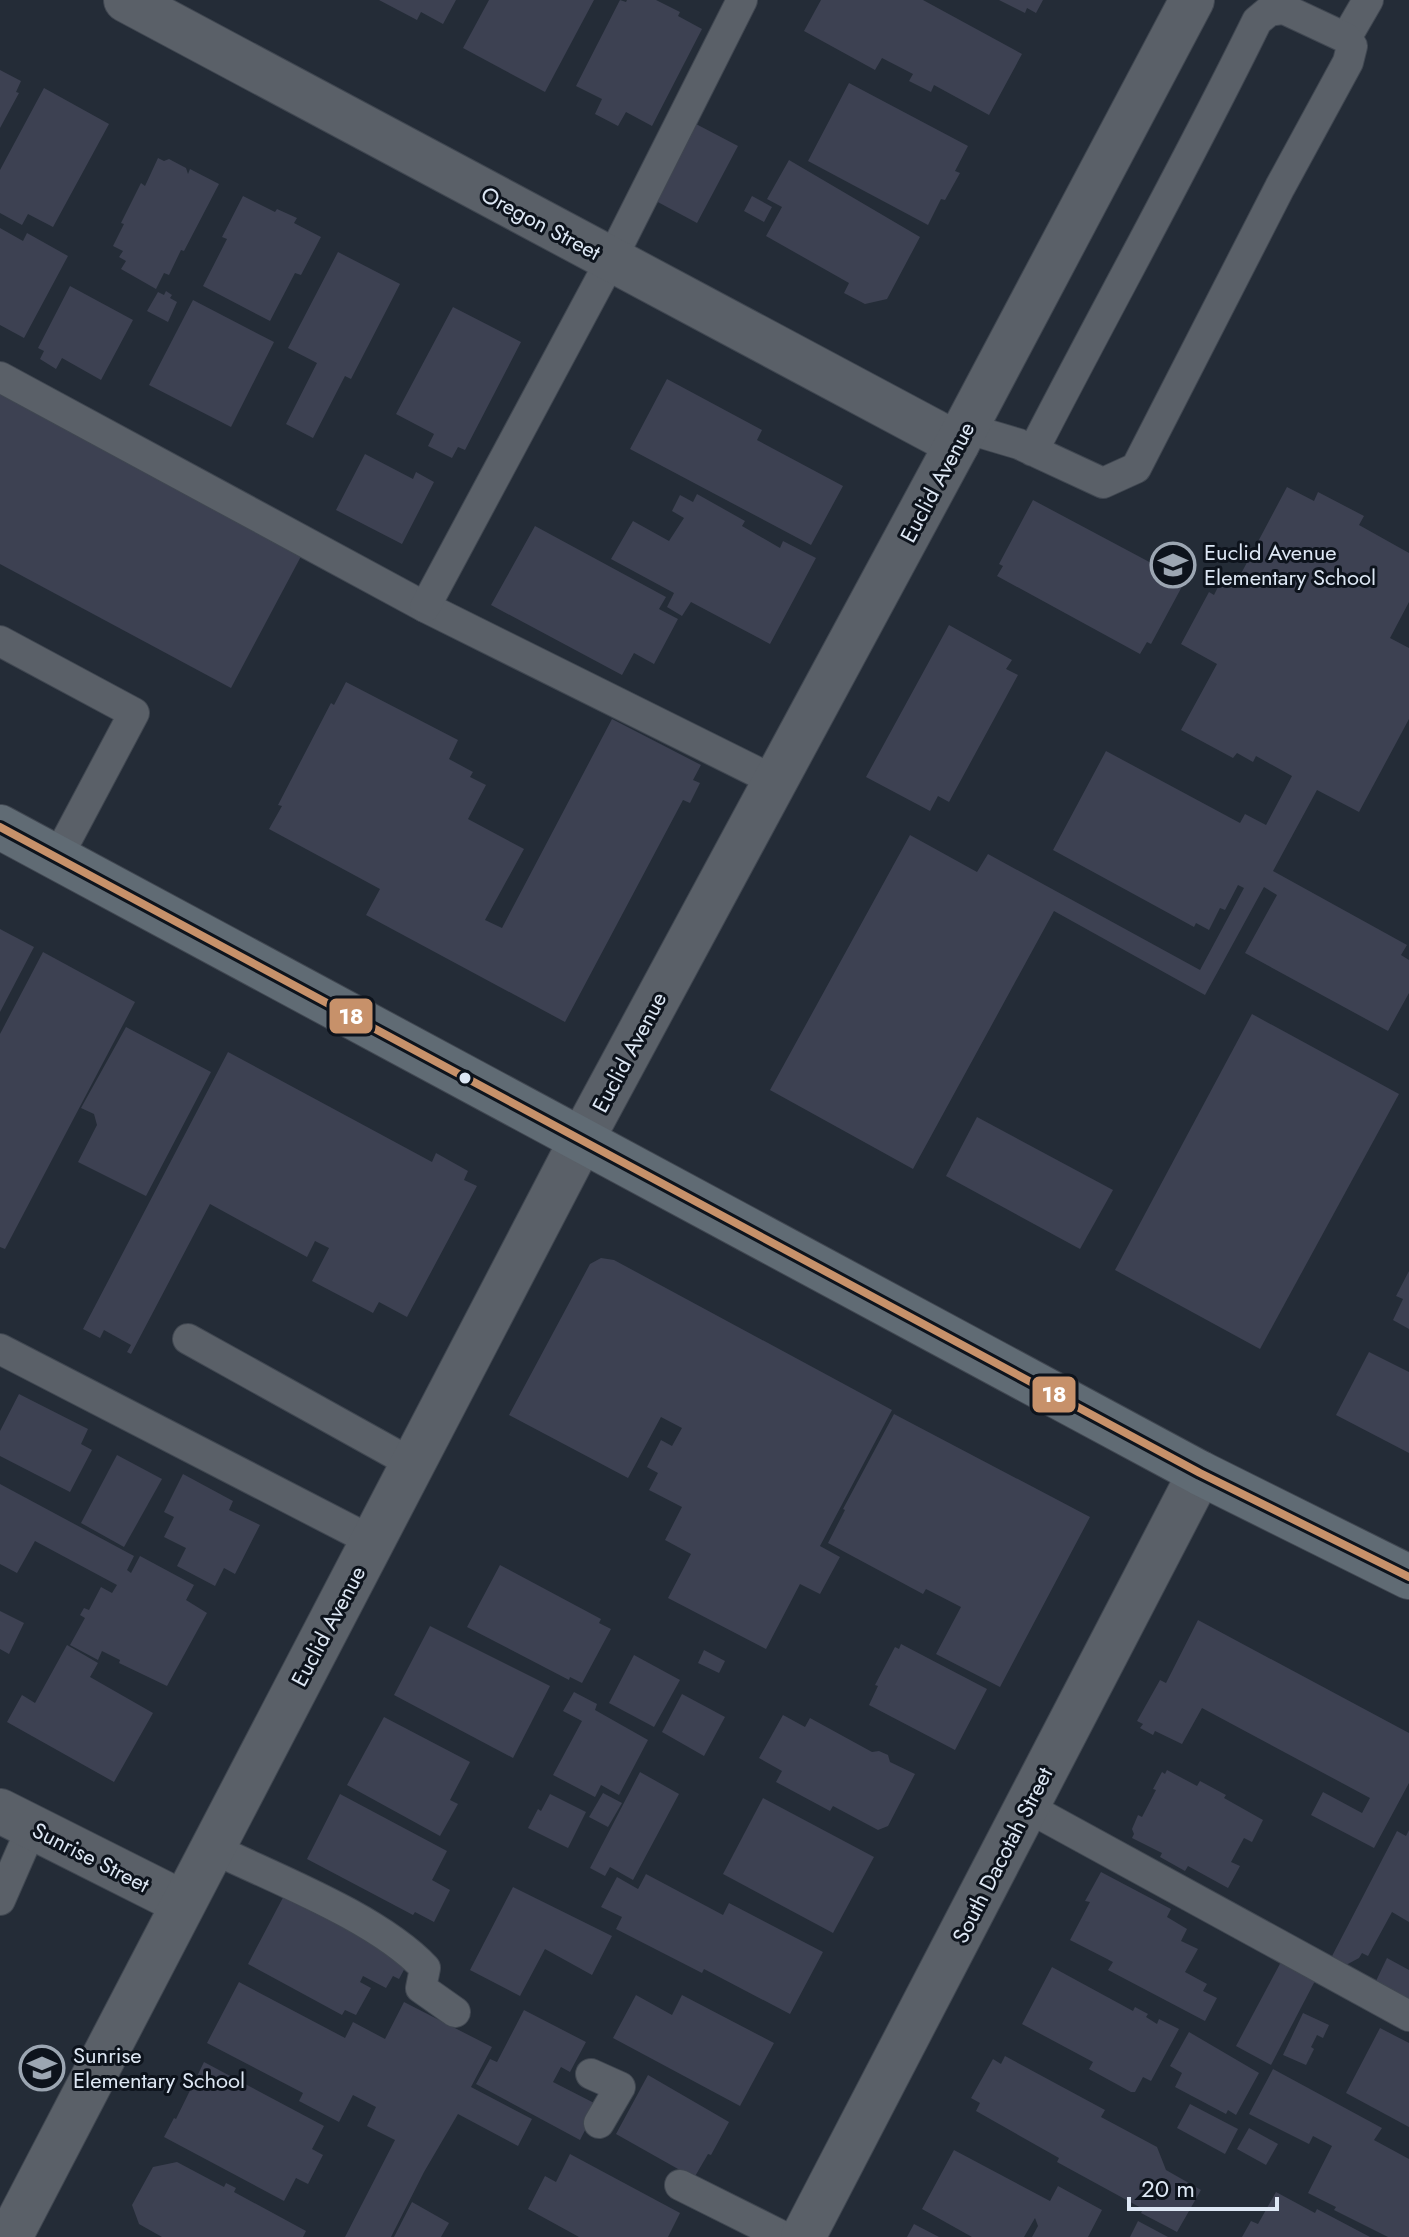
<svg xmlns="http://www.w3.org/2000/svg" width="1409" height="2237" viewBox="0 0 1409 2237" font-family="Jost,sans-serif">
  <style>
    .building { fill: #3d4152 }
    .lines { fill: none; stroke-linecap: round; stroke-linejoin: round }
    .lane-casing { stroke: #404751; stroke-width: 32 }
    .street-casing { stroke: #404751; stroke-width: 46 }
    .secondary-casing { stroke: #404751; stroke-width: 46 }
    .primary-casing { stroke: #404751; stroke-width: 46 }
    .lane { stroke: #5a6068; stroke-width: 30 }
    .street { stroke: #5a6068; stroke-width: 44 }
    .secondary { stroke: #5a6068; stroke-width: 44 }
    .primary { stroke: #606b74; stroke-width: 44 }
    .bus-1-casing { stroke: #0d131c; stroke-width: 14 }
    .bus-1 { stroke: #c7916a; stroke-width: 8 }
    .bus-dot { fill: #dde7f4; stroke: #0d131c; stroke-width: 3 }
    .labels { text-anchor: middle; stroke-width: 6; stroke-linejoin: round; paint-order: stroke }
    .street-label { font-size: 22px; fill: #dde7f4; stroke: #0d131c }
    .poi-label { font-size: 22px; fill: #dde7f4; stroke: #0d131c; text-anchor: start }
    .line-badge { stroke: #0d131c; stroke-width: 3 }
    .badge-label { font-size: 22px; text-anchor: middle; font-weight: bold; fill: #fff }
  </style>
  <rect width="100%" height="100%" fill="#242c37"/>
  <g class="building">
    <path d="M379,0H456L443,24L421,12L417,20Z"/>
    <path d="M489,0H594L545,92L463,48Z"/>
    <path d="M620,0L626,2L627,0H656L680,12L678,16L702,29L652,126L626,112L618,126L595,114L602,99L576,86Z"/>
    <path d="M821,0H923L1022,54L989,115L934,85L931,92L909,81L913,74L882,58L875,70L804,31Z"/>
    <path d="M999,0H1043L1036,13L1027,8L1025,13Z"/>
    <path d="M0,70L21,81L16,92L19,93L0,128Z"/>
    <path d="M849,83L968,146L955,171L960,173L945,200L941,199L928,225L808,161Z"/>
    <path d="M44,88L109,124L53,227L28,214L22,225L0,213V170Z"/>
    <path d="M696,124L738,146L697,223L654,200Z"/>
    <path d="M158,158L164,161L169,159L186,168L188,174L190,169L219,184L184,251L181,250L169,275L164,273L156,289L121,269L126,261L119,257L123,251L113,246L124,224L121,223L141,183L145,186Z"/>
    <path d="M789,160L920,237L887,299L865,304L844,293L849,283L766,236L782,207L767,199Z"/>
    <path d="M243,196L275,212L277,209L297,218L294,223L321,237L301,275L295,273L270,321L203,286L227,239L222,237Z"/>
    <path d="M752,196L772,207L764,222L744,211Z"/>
    <path d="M0,228L23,241L27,233L68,256L24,338L0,325Z"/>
    <path d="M338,252L400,284L351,379L345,376L313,438L286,424L317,363L288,348Z"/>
    <path d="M70,286L133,320L101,380L62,358L56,369L40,359L44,351L38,348Z"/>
    <path d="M166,291L172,295L170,298L177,302L168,322L147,311L158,292L164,295Z"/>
    <path d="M193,300L274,342L231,427L149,385Z"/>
    <path d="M453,307L521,342L465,450L458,447L452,458L428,446L434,434L396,414Z"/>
    <path d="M667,379L762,430L757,440L843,486L811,545L630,449Z"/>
    <path d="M0,383L306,547L231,688L0,564Z"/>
    <path d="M365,454L413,479L416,472L434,482L402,544L336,510Z"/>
    <path d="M1287,487L1314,501L1318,492L1364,516L1359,525L1409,553V602L1390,638L1409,648V719L1359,812L1317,790L1273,871L1407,945L1401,955L1409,960V993L1388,1031L1245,953L1277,895L1264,887L1205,995L1054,911L913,1169L770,1090L910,835L977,872L988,854L1200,970L1244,888L1238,885L1225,910L1220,908L1209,930L1196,923L1194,927L1053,850L1106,751L1240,823L1245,814L1266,825L1292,776L1256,756L1253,762L1237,753L1233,758L1181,730L1217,664L1181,644L1209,592L1214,595L1222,579L1235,585Z"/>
    <path d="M697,494L745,521L742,526L780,548L783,541L816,558L770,644L691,602L682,616L667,607L674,593L611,559L633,521L669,541L684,518L672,511L680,495L693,502Z"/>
    <path d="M1033,500L1185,581L1151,644L1147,642L1140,654L997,576L1003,566L999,564Z"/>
    <path d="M535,526L666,597L659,609L678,619L654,664L634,653L622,675L491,605Z"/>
    <path d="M949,625L1012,660L1006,669L1018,675L949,802L938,796L930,811L866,777Z"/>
    <path d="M346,682L458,740L449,759L473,772L470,777L486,785L468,819L524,849L485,920L502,928L612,719L701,765L693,780L700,783L690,803L683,800L565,1022L366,915L380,889L269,829L282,806L278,805L331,703L334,705Z"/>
    <path d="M0,929L34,947L0,1012Z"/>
    <path d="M43,952L135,1002L5,1249L0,1247V1034Z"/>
    <path d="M1252,1014L1399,1094L1260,1349L1115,1270Z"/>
    <path d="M126,1027L211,1072L146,1196L78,1162L97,1125L94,1114L81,1108Z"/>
    <path d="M228,1052L432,1162L436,1153L468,1171L464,1180L477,1186L407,1317L379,1302L373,1313L312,1281L329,1248L315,1241L307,1257L210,1204L131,1354L127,1352L131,1345L104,1330L100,1338L83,1329Z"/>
    <path d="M977,1117L1113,1190L1080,1249L946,1176Z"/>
    <path d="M601,1258L614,1260L892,1410L820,1546L840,1557L820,1594L800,1584L766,1649L668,1598L691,1554L665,1540L682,1507L649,1490L658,1473L647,1467L661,1440L672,1446L682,1428L661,1417L628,1478L509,1415L590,1264Z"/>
    <path d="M1409,1271V1329L1393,1320L1403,1299L1396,1296Z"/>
    <path d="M1369,1352L1409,1372V1453L1336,1415Z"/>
    <path d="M19,1394L88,1429L81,1444L92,1450L70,1492L0,1456V1431Z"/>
    <path d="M894,1414L1090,1517L1000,1687L936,1654L961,1607L926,1589L923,1594L828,1543L845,1510L843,1509Z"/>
    <path d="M117,1455L162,1479L124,1547L81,1523Z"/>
    <path d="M183,1474L233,1501L229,1510L260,1525L235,1574L224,1568L215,1586L177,1566L186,1548L164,1537L174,1517L164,1512Z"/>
    <path d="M0,1484L134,1556L127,1570L131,1573L140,1556L194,1585L186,1600L207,1613L167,1686L119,1663L120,1660L102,1651L98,1660L70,1645L85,1618L80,1615L84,1608L89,1610L101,1587L112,1593L117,1585L35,1541L17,1573L0,1564Z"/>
    <path d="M500,1565L601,1619L599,1623L611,1629L582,1683L570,1677L569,1680L467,1627Z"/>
    <path d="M0,1611L24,1623L9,1654L0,1649Z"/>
    <path d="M1198,1620L1409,1733V1783L1374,1848L1311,1815L1323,1792L1362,1813L1370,1798L1202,1708L1182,1744L1155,1731L1153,1735L1140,1728L1143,1724L1137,1721L1160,1680L1166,1683Z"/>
    <path d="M430,1626L550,1686L513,1758L394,1695Z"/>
    <path d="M901,1644L987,1689L955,1750L869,1705L878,1686L875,1685L895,1647L899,1649Z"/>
    <path d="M67,1645L98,1663L90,1677L153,1713L114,1782L7,1722L22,1695L35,1703Z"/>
    <path d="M704,1650L725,1661L719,1673L698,1663Z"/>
    <path d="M634,1655L680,1680L654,1727L609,1703Z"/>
    <path d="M574,1692L597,1704L595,1710L648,1740L619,1795L601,1785L595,1797L553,1775L582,1721L563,1711Z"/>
    <path d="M682,1694L725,1717L704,1756L662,1732Z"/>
    <path d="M783,1715L805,1727L810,1718L872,1752L879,1751L888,1755L890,1762L915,1774L888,1826L878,1830L833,1806L830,1811L776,1782L782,1771L759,1758Z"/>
    <path d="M384,1717L470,1762L450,1800L458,1804L440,1836L347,1785Z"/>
    <path d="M1167,1770L1197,1786L1200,1781L1226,1795L1224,1798L1263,1820L1252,1842L1244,1838L1231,1862L1240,1866L1228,1888L1188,1866L1185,1871L1160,1857L1162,1853L1132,1838L1134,1834L1132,1829L1138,1815L1142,1817L1156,1790L1153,1789L1162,1772L1165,1774Z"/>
    <path d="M640,1772L679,1794L633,1880L610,1867L605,1876L590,1868Z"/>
    <path d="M603,1793L622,1803L608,1827L589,1817Z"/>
    <path d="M340,1794L447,1851L432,1880L450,1890L434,1922L415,1912L413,1915L307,1859Z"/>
    <path d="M550,1794L586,1812L568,1848L528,1828L538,1809L541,1811Z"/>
    <path d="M763,1798L874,1857L833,1933L723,1874Z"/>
    <path d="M1409,1830V1922L1392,1912L1368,1956L1362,1953L1359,1958L1346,1965L1331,1958L1397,1831L1406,1836Z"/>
    <path d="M1101,1872L1171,1909L1167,1917L1187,1929L1181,1941L1198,1949L1185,1972L1207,1984L1203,1991L1217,1998L1205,2021L1108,1970L1113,1962L1070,1940L1090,1902L1085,1901Z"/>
    <path d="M646,1874L723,1915L729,1903L823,1952L790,2014L704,1969L702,1973L616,1929L622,1917L601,1907L617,1877L638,1889Z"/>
    <path d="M513,1887L612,1936L592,1975L545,1949L520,1996L470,1970Z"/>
    <path d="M287,1890L382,1941L406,1966L399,1979L393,1976L386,1988L363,1976L360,1982L371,1988L356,2015L345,2010L342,2015L248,1964Z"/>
    <path d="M1387,1958L1409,1970V1999L1376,1981Z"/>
    <path d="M1282,1960L1316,1979L1271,2065L1236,2046Z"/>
    <path d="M1052,1967L1133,2011L1135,2007L1148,2014L1146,2017L1157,2024L1159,2019L1179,2029L1151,2081L1143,2077L1135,2092H1131L1089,2069L1093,2062L1022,2024Z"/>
    <path d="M239,1982L345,2038L353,2022L385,2039L404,2002L492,2047L471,2087L532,2119L518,2146L458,2114L424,2172L391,2237H345L395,2140L367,2126L376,2107L353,2095L339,2122L299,2101L303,2093L207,2043Z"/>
    <path d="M636,1995L672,2015L682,1995L774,2043L740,2106L613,2038Z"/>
    <path d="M524,2010L586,2042L570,2072L561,2067L553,2082L598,2105L580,2140L476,2084L490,2059L497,2062Z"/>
    <path d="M1303,2013L1329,2025L1323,2038L1317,2035L1311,2047L1314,2049L1306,2065L1283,2055Z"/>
    <path d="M1380,2028L1409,2043V2127L1346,2093Z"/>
    <path d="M1189,2032L1259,2073L1236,2115L1228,2110L1226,2114L1175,2087L1182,2073L1170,2066Z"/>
    <path d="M1005,2056L1105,2110L1101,2117L1157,2147L1166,2170L1201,2190L1177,2232L1141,2213L1143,2209L1057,2162L1059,2158L976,2111L980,2103L971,2098L993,2059L1001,2064Z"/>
    <path d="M204,2062L324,2126L312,2149L323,2155L308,2184L296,2178L284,2201L164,2137L174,2118L176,2119Z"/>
    <path d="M1273,2069L1382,2128L1374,2140L1409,2159V2237H1388L1334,2210L1336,2207L1308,2193L1332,2146L1313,2136L1309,2144L1249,2114Z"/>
    <path d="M648,2075L729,2122L711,2155L708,2154L694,2178L616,2134Z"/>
    <path d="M1190,2104L1238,2129L1225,2154L1177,2128Z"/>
    <path d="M1249,2128L1278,2144L1266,2165L1237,2149Z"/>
    <path d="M954,2150L1050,2201L1058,2186L1102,2210L1088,2237H1032L1038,2226L1035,2218L1024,2237H972L922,2209Z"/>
    <path d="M570,2154L680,2213L668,2237H579L528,2209L545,2176L556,2182Z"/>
    <path d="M177,2162L224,2187L226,2183L236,2188L234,2192L306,2231L303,2237H162L139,2224L132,2205L153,2167Z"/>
    <path d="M1276,2192L1315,2213L1317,2209L1370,2237H1242L1251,2221L1258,2224Z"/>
    <path d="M412,2202L449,2223L441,2237H394Z"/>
    <path d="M1138,2221L1168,2237H1130Z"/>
    <path d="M914,2224L939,2237H907Z"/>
  </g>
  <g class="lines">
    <g class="lane-casing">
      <g id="lane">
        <path d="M1346,38L1368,0"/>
        <path d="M0,377L425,607L775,781"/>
        <path d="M965,428L1019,444L1103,483L1136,468L1280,187L1348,62L1352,46L1346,38L1284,9L1269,11L1257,21C1186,166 1107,307 1033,451"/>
        <path d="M425,607L611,260L742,0"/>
        <path d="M0,641L134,713L57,858"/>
        <path d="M188,1339L413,1464"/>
        <path d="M0,1349L372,1541"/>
        <path d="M1027,1807L1409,2016"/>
        <path d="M212,1848C276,1879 378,1918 425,1968L421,1988L455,2012"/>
        <path d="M0,1900L32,1827"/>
        <path d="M591,2074L620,2087L599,2123"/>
        <path d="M680,2185L784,2237"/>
      </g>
    </g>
    <g class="street-casing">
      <g id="street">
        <path d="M126,0L957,444"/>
        <path d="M0,1811L183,1903"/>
        <path d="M803,2237L1200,1473"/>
      </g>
    </g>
    <g class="secondary-casing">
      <path id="secondary" d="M10,2237L581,1141L957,444L1192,0"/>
    </g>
    <g class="primary-casing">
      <path id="primary" d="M0,827L1200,1473L1409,1577"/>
    </g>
    <use href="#lane" class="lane"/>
    <use href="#street" class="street"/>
    <use href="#secondary" class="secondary"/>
    <use href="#primary" class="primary"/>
    <g class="bus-1-casing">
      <path id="bus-1" d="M0,827L1200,1473L1409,1577"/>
    </g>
    <use href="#bus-1" class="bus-1"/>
  </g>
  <defs>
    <g id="school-ring" transform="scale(2.3)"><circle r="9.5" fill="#0d131c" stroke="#9ca6b2" stroke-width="1.5"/><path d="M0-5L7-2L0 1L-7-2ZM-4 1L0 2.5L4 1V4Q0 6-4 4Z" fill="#9ca6b2"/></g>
  </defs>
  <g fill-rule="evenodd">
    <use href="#school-ring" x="1173" y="565"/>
    <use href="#school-ring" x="42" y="2068"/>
  </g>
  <circle class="bus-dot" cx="465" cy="1078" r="7"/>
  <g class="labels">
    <g class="street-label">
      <text transform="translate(541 223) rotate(28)" y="8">Oregon Street</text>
      <text transform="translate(937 482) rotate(-62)" y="8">Euclid Avenue</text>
      <text transform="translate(629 1052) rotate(-62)" y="8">Euclid Avenue</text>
      <text transform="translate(328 1626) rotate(-62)" y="8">Euclid Avenue</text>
      <text transform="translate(1002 1855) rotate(-63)" y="8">South Dacotah Street</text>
      <text transform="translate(91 1857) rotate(27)" y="8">Sunrise Street</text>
    </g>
    <g class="poi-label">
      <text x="1204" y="560">Euclid Avenue<tspan x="1204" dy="25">Elementary School</tspan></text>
      <text x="73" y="2063">Sunrise<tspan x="73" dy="25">Elementary School</tspan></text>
    </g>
  </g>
  <g class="line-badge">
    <rect x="328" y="997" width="46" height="38" rx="8" fill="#c7916a"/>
    <rect x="1031" y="1375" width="46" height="39" rx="8" fill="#c7916a"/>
  </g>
  <g class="badge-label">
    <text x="351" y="1024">18</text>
    <text x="1054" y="1402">18</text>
  </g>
  <path d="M1129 2197v12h148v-12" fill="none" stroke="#dde7f4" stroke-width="4"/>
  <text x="1141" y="2197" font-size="24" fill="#dde7f4" stroke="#0d131c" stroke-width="6" paint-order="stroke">20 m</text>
</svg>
